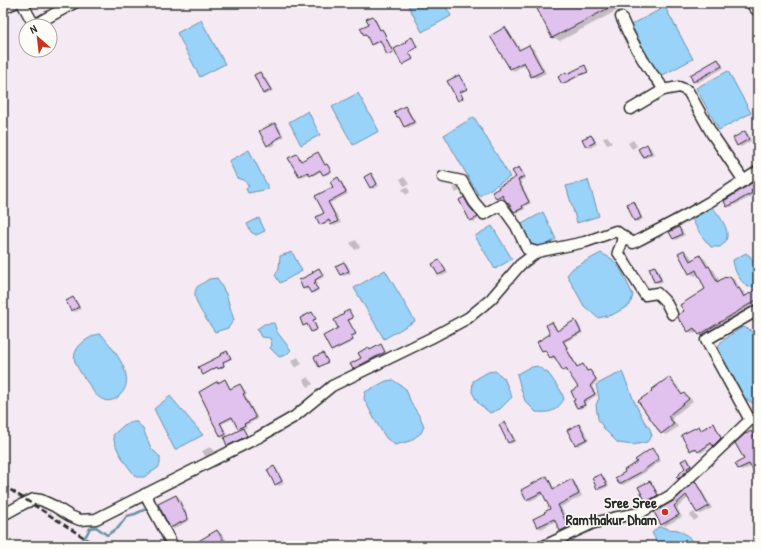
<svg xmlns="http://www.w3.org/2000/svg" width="761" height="549" viewBox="0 0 761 549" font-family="'Patrick Hand',sans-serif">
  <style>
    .water { fill: #99d3f9; stroke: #6d90a7 }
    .shadow { fill: #0003; fill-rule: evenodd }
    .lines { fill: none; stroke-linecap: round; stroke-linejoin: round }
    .stream { stroke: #6d90a7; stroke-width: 2.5 }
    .building { fill: #e1c1ed; stroke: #2b2b2b }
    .street-casing { stroke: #2b2b2b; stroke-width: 13 }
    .highway-casing { stroke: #2b2b2b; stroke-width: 21 }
    .street { stroke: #fdfcf7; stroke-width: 10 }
    .highway { stroke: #fdfcf7; stroke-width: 18 }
    .rail { stroke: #2b2b2b; stroke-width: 2.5; stroke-dasharray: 6 3; stroke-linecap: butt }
    .poi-dot { fill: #c8321e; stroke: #fdfcf7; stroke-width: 1.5 }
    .labels { text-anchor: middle; stroke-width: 3; stroke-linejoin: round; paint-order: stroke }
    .poi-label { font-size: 15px; font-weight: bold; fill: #2b2b2b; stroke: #fdfcf7; text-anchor: end }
  </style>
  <rect width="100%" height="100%" fill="#f5eaf4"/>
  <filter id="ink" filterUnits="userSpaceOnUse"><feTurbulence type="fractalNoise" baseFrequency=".025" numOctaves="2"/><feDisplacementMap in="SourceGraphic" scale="8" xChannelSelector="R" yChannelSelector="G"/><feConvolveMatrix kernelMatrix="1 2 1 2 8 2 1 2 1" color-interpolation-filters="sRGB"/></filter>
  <g filter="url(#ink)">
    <g class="water">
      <path d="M407,3H444L451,16L422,32Z"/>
      <path d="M665,7L693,59L659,77L631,25Z"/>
      <path d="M201,20L225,64L200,77L177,33Z"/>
      <path d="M728,71L751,113L719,130L696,88Z"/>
      <path d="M358,93L379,131L353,145L332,107Z"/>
      <path d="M308,111L320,135L301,145L289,122Z"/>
      <path d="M474,117L510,177L479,196L444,135Z"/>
      <path d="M249,150L269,189L248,193L246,189L249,186L244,180L237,178L229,161Z"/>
      <path d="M588,180L599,216L577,223L566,186Z"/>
      <path d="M711,206C718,213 731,230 726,240C725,243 722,245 720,247H711C703,238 696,229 692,218L702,210Z"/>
      <path d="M543,212L556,239L545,245L532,247L520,225Z"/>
      <path d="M259,218L265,231L256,235L251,232L247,224Z"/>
      <path d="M492,226L512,259L495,269L475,236Z"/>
      <path d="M292,252L302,271L280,283L275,275L279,268L280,256Z"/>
      <path d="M601,253L612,259L621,270L633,295L630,305L612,315L598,318L584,306L567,275L573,268Z"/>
      <path d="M746,253L750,256L758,272V283L754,286L748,287C739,280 734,271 733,260Z"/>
      <path d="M385,270L415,321L384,339L354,288Z"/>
      <path d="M217,278L226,294L234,320L228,328L215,332C209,323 194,304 195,293C195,291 196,289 197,287L209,279Z"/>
      <path d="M274,323L277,332L291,350L286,355L279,357L270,348L272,345L270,338L261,337L257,329L264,324Z"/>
      <path d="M743,327L749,329L758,338V402L754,404L743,397L716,351L721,342L735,332Z"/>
      <path d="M98,334L102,335C114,350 139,379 119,396C114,401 107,402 102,399C95,396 92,389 88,383C83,377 78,369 75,362C71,348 87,338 98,334Z"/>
      <path d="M537,366L548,373L561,391L564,399C556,412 550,413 536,412L525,401L521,389L517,374L528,368Z"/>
      <path d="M495,371L504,378L512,397L500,409L490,413L478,403L472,392L473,381L488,372Z"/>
      <path d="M622,372L631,393L634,401L644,421L650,429L652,436L647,442L633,445L618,443L605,430L598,419L596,405L599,398L596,385L609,378Z"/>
      <path d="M393,380L406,389L411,403L420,417L424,426L421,433L410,441L395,445L386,438L376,422L364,399L365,392L386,381Z"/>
      <path d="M170,396L203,435L175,450L154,409Z"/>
      <path d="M132,422H137L143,429L151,448L160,457V464L158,468L144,477H136C127,465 115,451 113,435L124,425Z"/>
      <path d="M658,527C662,527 664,527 668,529C671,530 675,529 678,530C686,533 691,539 695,546H656L655,538L652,533Z"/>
    </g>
    <g class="shadow">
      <path d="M533,3H631L560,41L553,37L538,8L536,7Z"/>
      <path d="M373,17L375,18L381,31L382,30L384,31L387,37H386L394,53L390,55L388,54L381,41L374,45L372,44L367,35L366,36L365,35Z"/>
      <path d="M505,28L508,30L521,50L529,46L533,48L546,73L536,78L532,76L526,64L514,71L511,69Z"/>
      <path d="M413,39L418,48L409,52L413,60L404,64H403Z"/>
      <path d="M718,60L721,62L724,68L697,83L694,81Z"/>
      <path d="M585,66L589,72L582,75H581L564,84L563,83L566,73L568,74Z"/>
      <path d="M260,73L263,74L273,91L266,95L264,94L256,76Z"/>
      <path d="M459,76L467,90L461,93L464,99L460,101H458Z"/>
      <path d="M405,107L408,109L416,123L408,128L405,126L401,118L398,117Z"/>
      <path d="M275,124L278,125L284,137L275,142L276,144L270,147L268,145Z"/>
      <path d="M745,132L748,134L751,141L741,147L738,145Z"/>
      <path d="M591,136L594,137L597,144L590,148L587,146Z"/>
      <path d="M607,136L612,142L607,145L603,138Z"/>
      <path d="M633,140L637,146L632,149L628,143Z"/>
      <path d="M647,146L650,147L654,154L646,158L643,157Z"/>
      <path d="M318,153L320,154L326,166L327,165L329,166L332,172L326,175L324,174L322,171L313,176L310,173L302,177L300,176L290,158L297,155L299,156L302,162Z"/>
      <path d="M519,168L521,169L526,178L520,181L531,203L524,207L525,209L517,213L515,211L504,196L499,199L496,197L518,178Z"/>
      <path d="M371,174L374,176L379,186L373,189L370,187Z"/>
      <path d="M404,177L409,184L404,186L400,179Z"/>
      <path d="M338,178L341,180L348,194L330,203L341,223L334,226L330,222L324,225L321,224L325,214L316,197L334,187Z"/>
      <path d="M758,180V188L753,191L755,195L731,207L728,206Z"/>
      <path d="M407,187L410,192L406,195L402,189Z"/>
      <path d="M453,187L457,188L460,191L456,193Z"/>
      <path d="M464,199L467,200L472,209L480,218L474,222L471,220Z"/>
      <path d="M633,202L636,204L643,219L638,222L635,220Z"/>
      <path d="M679,228L681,229L685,235L676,240L673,238Z"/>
      <path d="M356,240L360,247L355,250L350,243Z"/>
      <path d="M684,251L689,254L693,260L700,256L705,259L710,268L714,270L720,282L730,277L735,280L741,290L744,292L747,297L758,289V304L704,337L699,334L698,332L694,334L688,331L707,290L699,274L695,276L690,273Z"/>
      <path d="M439,261L442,263L448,273L442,276L439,275L433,264Z"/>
      <path d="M344,263L347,264L351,273L344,276L341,275L337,266Z"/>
      <path d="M655,267L658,269L663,282L658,283L655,282L650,269Z"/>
      <path d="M319,269L321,271L324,277L316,281L318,284L316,285L319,290L314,293L312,292L309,288L306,290L304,288Z"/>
      <path d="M73,298L76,300L81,309L75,312L72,310Z"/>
      <path d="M349,311L353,318L349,321L356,335L352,337L354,341L333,351L332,350Z"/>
      <path d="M312,313L316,319L314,321L318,329L313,332L308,324L305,326L304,325Z"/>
      <path d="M575,322L578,323L583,333L565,342L569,349L568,350L578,367L583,365L585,366L588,372L590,371L592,372L598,380L592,387L597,395L585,403L586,406L580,409L578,408L575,401L580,387L568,370L566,372L564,370L556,358L553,359L551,358L547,351L545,352L543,350L552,334V323L555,324L558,332Z"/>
      <path d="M381,345L382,347L386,353L356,369L354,368L362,358L368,348L371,351Z"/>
      <path d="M227,352L232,359L223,363L225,366L220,369L218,367L204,375L203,374Z"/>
      <path d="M298,357L302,364L295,368L291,361Z"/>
      <path d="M308,377L313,384L308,387L303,380Z"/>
      <path d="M669,378L674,381L683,395L684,394L689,397L693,401L672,418L678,427L666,435L662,433Z"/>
      <path d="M225,380L227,382L231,389L240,385L242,386L247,394L245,395L258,419L246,425L247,427L242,429L245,431L248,437L230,446L228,445L225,438L222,436L213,419L218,382L219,383ZM234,418L239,428L242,430L228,437L222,424Z"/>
      <path d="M505,423L507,425L516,441L511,444L509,442Z"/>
      <path d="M579,425L582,426L589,440L578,446L576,444Z"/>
      <path d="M714,425L716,426L723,440L716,446L713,444L701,453L697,449L692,451L690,450L698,427L702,431Z"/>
      <path d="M757,430L758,431V474L752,466L742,471L739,469L736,464L745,460L751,432L752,433Z"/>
      <path d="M210,447L213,449L216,454L208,458L205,456L202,451Z"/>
      <path d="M652,450L654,451L661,461L644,473L623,485L620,484L616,478L639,463Z"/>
      <path d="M687,459L689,460L693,467L689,470L690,471L681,480L677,477L686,468Z"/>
      <path d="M274,467L277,469L284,483L279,486L276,484Z"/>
      <path d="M601,475L604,477L609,486L601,490L598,489L593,479Z"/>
      <path d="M547,478L550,480L555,489L572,480L575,482L582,496L561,507L571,529L565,532L561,530L556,521L541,529L538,527L534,519L552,509L544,494L530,501L527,499Z"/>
      <path d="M650,482L653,484L660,497L649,503L646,501Z"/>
      <path d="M695,483L698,484L712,508L701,514L698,512L689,497L677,508L682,517L665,526L661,524L676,501Z"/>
      <path d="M176,496L179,497L190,520L174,529L171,527Z"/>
      <path d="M694,512L698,518L694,521L690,515Z"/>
      <path d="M757,519H758V531L752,522Z"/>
      <path d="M217,531L223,535L230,546H192Z"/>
    </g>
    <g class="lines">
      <g class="stream">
        <path d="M3,545L4,546"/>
        <path d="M79,546L87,534L90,528L96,527L107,535L118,528L127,516L135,514L148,508"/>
      </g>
    </g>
    <g class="building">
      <path d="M534,3H618L552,38Z"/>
      <path d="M373,16L380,30L382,29L386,36H385L393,52L387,55L380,40L371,45L366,34L364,35L360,28L369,24L366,19Z"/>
      <path d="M505,27L519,50L529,45L543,71L531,77L524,62L510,69L490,36Z"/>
      <path d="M412,37L417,47L409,52L413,59L402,65L394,49L406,42L405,41Z"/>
      <path d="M718,59L722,66L693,82L690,75Z"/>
      <path d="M585,65L588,72L580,75L562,84L558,77L566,72L567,74Z"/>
      <path d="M260,72L271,90L263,94L254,75Z"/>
      <path d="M459,75L467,89L460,92L463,98L458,101L447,81Z"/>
      <path d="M405,106L414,122L404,127L399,117H397L394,112Z"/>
      <path d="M275,123L282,136L273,141V142L267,146L259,131Z"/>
      <path d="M745,131L749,139L737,146L733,138Z"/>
      <path d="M591,135L595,142L586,147L582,139Z"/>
      <path d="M647,144L651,153L643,157L638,149Z"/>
      <path d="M318,152L325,165L327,164L331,171L323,175L320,170L310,176L308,172L299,176L288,158L297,154L301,161Z"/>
      <path d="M519,167L524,176L518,180L529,202L522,206L523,208L514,212L508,202L507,203L505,200L502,195L496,198L492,192L499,188L498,187L516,177L512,171Z"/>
      <path d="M371,173L377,184L370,188L364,177Z"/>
      <path d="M338,177L346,192L328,202L338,221L331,225L329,220L320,225L316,217L324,213L315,196L333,187L330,182Z"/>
      <path d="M758,179V186L751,190L752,193L727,207L724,201Z"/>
      <path d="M464,197L469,206L478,217L470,221L459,200Z"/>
      <path d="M634,201L641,218L634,221L627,204Z"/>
      <path d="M679,227L682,234L673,239L669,232Z"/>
      <path d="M684,250L690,261L700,255L707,267L709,266L717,282L725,277L726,278L730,276L737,289L739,288L744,297L758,288V299L699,335L694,328L688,332L681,321L680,322L678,317V315L684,311L680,305L705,289L696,270L689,274L678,253Z"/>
      <path d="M439,260L446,271L438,275L432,264Z"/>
      <path d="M344,262L349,271L340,275L335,266Z"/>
      <path d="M655,266L661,280L654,282L649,268Z"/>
      <path d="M319,268L323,275L315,280L316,283L314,284L318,289L311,293L307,287L303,289L299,280L313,273L312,272Z"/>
      <path d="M73,297L79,307L71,311L66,301Z"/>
      <path d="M349,310L353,318L348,320L356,334L351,336L353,340L331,351L323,336L338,328L334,320L344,314L343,313Z"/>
      <path d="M312,312L316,319L313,320L317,329L311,332L307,324L303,326L300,318Z"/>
      <path d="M575,320L581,332L563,341L567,348H566L577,367L583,364L587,371L590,370L596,379L590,386L595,394L583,401L585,405L577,408L573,401L575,400L571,391L578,387L566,369L563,371L554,356L550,358L545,350L542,351L537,342L550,334L546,325L552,322L557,331Z"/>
      <path d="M381,344L385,352L353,369L350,364L361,358L358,353L368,347L370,350Z"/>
      <path d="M227,351L231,358L223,362L224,366L218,369L217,367L203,375L198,367L222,355L221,354Z"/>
      <path d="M323,353L328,362L319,367L314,357Z"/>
      <path d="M669,377L682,395L684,393L689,399L668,416L674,424L661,434L638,401L652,391L651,390Z"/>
      <path d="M225,379L230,389L240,384L245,393L243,394L256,418L244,424L245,425L238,429L232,417L220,423L226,434L221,437L211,419H212L199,392L218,381V383Z"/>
      <path d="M505,422L514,440L508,443L499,425Z"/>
      <path d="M714,423L721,438L713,446L711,443L698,452L695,448L690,451L681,435L699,426L701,430Z"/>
      <path d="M579,424L587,439L575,445L567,430Z"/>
      <path d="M243,428L247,436L227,446L224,438Z"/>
      <path d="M751,431L758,444V479L749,464L738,469L735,464L744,459L735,443L746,433V434Z"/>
      <path d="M652,448L659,459L641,472L619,484L615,478L625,472L624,470L637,462L635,460Z"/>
      <path d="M687,458L691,466L687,468L688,470L678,479L676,477L685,468L681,461Z"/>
      <path d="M274,466L282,481L275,485L267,470Z"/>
      <path d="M601,474L607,485L597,489L592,478Z"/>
      <path d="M547,476L553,489L572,479L579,494L558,505L568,527L560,531L554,519L537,527L533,519L545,513L544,512L550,509L542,492L526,500L521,490Z"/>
      <path d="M650,481L658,495L646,502L638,487Z"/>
      <path d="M695,481L709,506L697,513L686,495L674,506L679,515L661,525L654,512L675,500Z"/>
      <path d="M176,495L188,519L170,528L158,504Z"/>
      <path d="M217,530L227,546H190Z"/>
    </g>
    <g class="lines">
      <g class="street-casing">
        <g id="street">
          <path d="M22,3L34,25L74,3"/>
          <path d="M3,8L15,3"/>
          <path d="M621,17C629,36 639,55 651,72C656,80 659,79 663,90L679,87L688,91L712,134L744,181"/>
          <path d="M631,109L663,90"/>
          <path d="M443,177L462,181L474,202L484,214L501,205L516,226L527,249L537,252"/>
          <path d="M623,236L621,245L618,252L645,295L657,293L666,302L672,314"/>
          <path d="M145,494L173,546"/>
          <path d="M3,515L23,504L34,499L41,500L54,506L70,516L80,520L96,519L259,437L294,417L332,386L431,338L468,318L491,299L520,265L537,252L585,242L616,231L633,243C676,221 718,199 758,171"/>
          <path d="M544,546L591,524L613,518L640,513L671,495L750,420L706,340L758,310"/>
        </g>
      </g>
      <g class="highway-casing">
        <path id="highway" d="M756,3L758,6"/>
      </g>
      <use href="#street" class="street"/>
      <use href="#highway" class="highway"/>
      <path class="rail" d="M3,485L97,546"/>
    </g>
  </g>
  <circle class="poi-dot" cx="665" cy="512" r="4"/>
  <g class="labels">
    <g class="poi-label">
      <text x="657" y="508">Sree Sree<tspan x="657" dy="17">Ramthakur Dham</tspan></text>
    </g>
  </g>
  <rect width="761" height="549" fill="none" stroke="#fdfcf7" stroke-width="16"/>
  <rect x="8" y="8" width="745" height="533" fill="none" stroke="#2b2b2b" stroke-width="1.5" filter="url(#ink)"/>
  <g transform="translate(38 38) rotate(332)"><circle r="19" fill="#fdfcf7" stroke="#a9a8a5"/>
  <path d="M0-3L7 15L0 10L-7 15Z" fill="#c8321e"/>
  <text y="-6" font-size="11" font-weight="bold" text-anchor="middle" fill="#2b2b2b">N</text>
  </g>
</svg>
